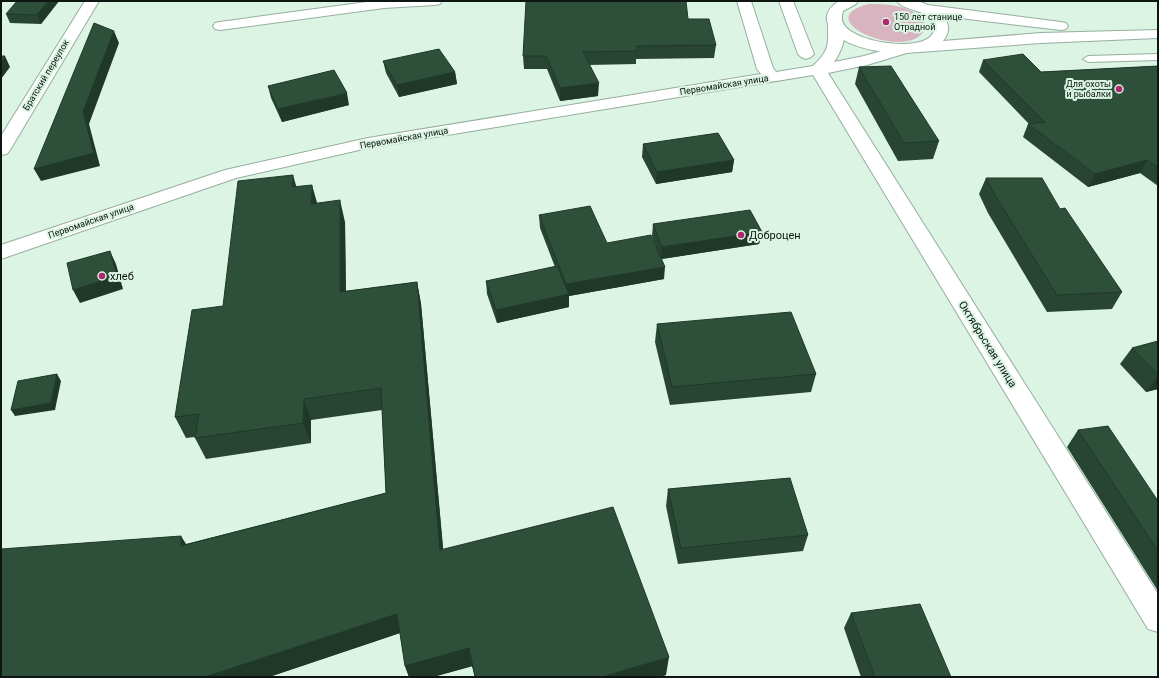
<svg xmlns="http://www.w3.org/2000/svg" width="1159" height="678" viewBox="0 0 1159 678" font-family="Roboto,sans-serif">
  <style>
    .green { fill: #d8b4c1 }
    .lines { fill: none; stroke-linecap: round; stroke-linejoin: round }
    .service-casing { stroke: #96ae9e; stroke-width: 2 }
    .minor-casing { stroke: #96ae9e; stroke-width: 2 }
    .tertiary-casing { stroke: #96ae9e; stroke-width: 2 }
    .service { fill: #fff; fill-rule: evenodd }
    .minor { fill: #fff; fill-rule: evenodd }
    .tertiary { fill: #fff; fill-rule: evenodd }
    .wall { fill: #284533 }
    .shaded-wall { fill: #203829 }
    .building { fill: #2e503b; stroke: #203829 }
    .poi-dot { fill: #ae286d; stroke: #dbf4e3; stroke-width: 1.5 }
    .labels { text-anchor: middle; stroke-width: 4; stroke-linejoin: round; paint-order: stroke }
    .far-poi-label { font-size: 9px; fill: #0d1611; stroke: #dbf4e3; text-anchor: start }
    .far-street-label { font-size: 9px; fill: #0d1611; stroke: #dbf4e3 }
    .poi-label { font-size: 11px; fill: #0d1611; stroke: #dbf4e3; text-anchor: start }
    .street-label { font-size: 11px; fill: #0d1611; stroke: #dbf4e3 }
  </style>
  <rect width="100%" height="100%" fill="#dbf4e3"/>
  <path class="green" d="M869,4C889,4 916,5 926,26C916,66 803,20 869,4Z"/>
  <g class="lines">
    <g class="service-casing">
      <path id="service" d="M1158,54V60L1088,62L1083,59L1088,56Z"/>
    </g>
    <g class="minor-casing">
      <g id="minor">
        <path d="M85,1H99L10,150L7,154L1,155V136Z"/>
        <path d="M374,1H442L440,4L435,5L384,8L220,30L215,29L213,26L215,23L220,22Z"/>
        <path d="M737,1H751L773,68L776,72L813,66C821,58 828,51 828,39C829,33 826,26 830,21L835,20L840,21C849,33 842,51 834,62L864,56L905,44L910,46L913,49L910,52L867,65L828,73L1158,594V632L1148,629L813,75L368,148L236,178L1,259V245L225,170L368,138L761,74L757,69Z"/>
        <path d="M779,1H793L814,54L811,57L806,59L801,57L798,54Z"/>
      </g>
    </g>
    <g class="tertiary-casing">
      <path id="tertiary" d="M839,1H858L856,4L843,11C842,16 841,19 843,23C853,45 938,55 934,26C932,9 904,12 897,1H918L928,5L1061,22L1066,23L1068,26L1066,29L1061,30L943,16C950,25 950,32 943,41L1041,33L1158,30V38L1041,43L906,53C884,54 834,47 827,21C825,13 832,5 839,1Z"/>
    </g>
    <use href="#service" class="service"/>
    <use href="#minor" class="minor"/>
    <use href="#tertiary" class="tertiary"/>
  </g>
  <g class="wall">
    <path d="M59,1L41,24L10,23L6,14Z"/>
    <path d="M688,19L716,45L714,58L636,59V64L589,65L598,96L560,101L547,69H524L523,56Z"/>
    <path d="M983,60L1041,72L1158,66V186L1140,173L1088,187L1023,137L1028,124H1029L979,72Z"/>
    <path d="M383,61L455,72L457,84L399,97L386,73Z"/>
    <path d="M859,67L939,141L933,159L898,161L855,84Z"/>
    <path d="M268,86L349,105L282,122L271,98Z"/>
    <path d="M643,144L734,160L732,172L656,184L642,157Z"/>
    <path d="M986,178L1060,209L1122,292L1112,309L1047,312L988,213L979,194Z"/>
    <path d="M296,187L317,203L345,222L346,291L417,282L421,304L443,549L666,675L659,677H475L472,666L433,677H409L405,666L400,633L269,677H1L186,544L386,493L382,410L311,420V443L206,459L195,438V437L186,438L175,417L223,306Z"/>
    <path d="M539,215L607,243L656,247L652,236L653,224L762,232L759,244L662,259L664,279L569,296V307L497,323L487,294L486,281L555,267L540,228Z"/>
    <path d="M657,324L816,374L811,392L670,405L655,342Z"/>
    <path d="M1158,341V389L1146,392L1120,364L1132,348Z"/>
    <path d="M1078,430L1158,501V591L1067,447Z"/>
    <path d="M668,489L808,535L803,551L678,564L666,506Z"/>
    <path d="M851,613L951,677H861L844,628Z"/>
  </g>
  <g class="shaded-wall">
    <path d="M48,1H59L41,24L37,15Z"/>
    <path d="M114,31L119,43L89,124L100,166L41,181L34,169Z"/>
    <path d="M5,56L10,67L1,79V61Z"/>
    <path d="M455,72L457,84L399,97L397,85Z"/>
    <path d="M599,83L598,96L560,101V88Z"/>
    <path d="M347,93L349,105L282,122L278,109Z"/>
    <path d="M734,160L732,172L656,184L657,172Z"/>
    <path d="M1147,160L1140,173L1088,187L1095,174Z"/>
    <path d="M293,175L299,196L292,187Z"/>
    <path d="M312,185L318,206L311,204Z"/>
    <path d="M340,200L345,222L346,313L340,292Z"/>
    <path d="M762,232L759,244L661,259L662,247Z"/>
    <path d="M110,251L116,264L123,289L80,303L73,290Z"/>
    <path d="M665,267L664,279L569,296V307L497,323L496,310L566,295V284Z"/>
    <path d="M417,282L421,304L445,569L440,550Z"/>
    <path d="M57,374L61,381L55,410L15,416L11,410Z"/>
    <path d="M1158,376V389L1146,392Z"/>
    <path d="M304,399L311,420V443L303,423Z"/>
    <path d="M181,536L193,555L181,546Z"/>
    <path d="M397,614L403,632L269,677H205Z"/>
    <path d="M469,648L473,666L433,677H409L405,666Z"/>
    <path d="M669,657L666,675L659,677H602Z"/>
  </g>
  <g class="building">
    <path d="M17,1H48L37,15L6,14Z"/>
    <path d="M526,1H686L688,19H709L716,45L636,46L637,51L583,52L599,83L560,88L546,56H523Z"/>
    <path d="M94,23L114,31L83,112L94,153L34,169Z"/>
    <path d="M439,49L455,72L397,85L383,61Z"/>
    <path d="M1023,54L1041,72L1158,66V167L1147,160L1095,174L1028,124L1045,122L983,60Z"/>
    <path d="M1,56H5L1,61Z"/>
    <path d="M891,66L939,141L904,143L859,67Z"/>
    <path d="M334,70L347,93L278,109L268,86Z"/>
    <path d="M718,133L734,160L657,172L643,144Z"/>
    <path d="M293,175L292,187L312,185L311,204L340,200V292L417,282L440,550L613,507L669,657L602,677H475L469,648L405,666L397,614L205,677H1V549L181,536V546L386,493L381,388L304,399L303,423L195,438L199,414L175,417L192,310L223,306L238,181Z"/>
    <path d="M986,178H1042L1060,209L1065,208L1122,292L1057,295L996,197Z"/>
    <path d="M590,206L607,243L651,235L665,267L566,284L539,215Z"/>
    <path d="M750,210L762,232L662,247L653,224Z"/>
    <path d="M110,251L117,276L73,290L67,263Z"/>
    <path d="M557,266L569,294L496,310L486,281Z"/>
    <path d="M791,312L816,374L672,387L657,324Z"/>
    <path d="M1158,341V375L1132,348Z"/>
    <path d="M57,374L51,403L11,410L18,381Z"/>
    <path d="M1108,426L1158,501V551L1078,430Z"/>
    <path d="M790,478L808,535L681,548L668,489Z"/>
    <path d="M920,604L951,677H875L851,613Z"/>
  </g>
  <g class="poi-dot">
    <circle cx="886" cy="22" r="4"/>
    <circle cx="1119" cy="89" r="4"/>
    <circle cx="741" cy="235" r="4"/>
    <circle cx="102" cy="276" r="4"/>
  </g>
  <g class="labels">
    <g class="far-poi-label">
      <text x="894" y="20">150 лет станице<tspan x="894" dy="10">Отрадной</tspan></text>
      <text x="1111" y="87" text-anchor="end">Для охоты<tspan x="1111" dy="10">и рыбалки</tspan></text>
    </g>
    <g class="far-street-label">
      <text transform="translate(46 75) rotate(-59)" y="3">Братский переулок</text>
      <text transform="translate(724 85) rotate(-9)" y="3">Первомайская улица</text>
      <text transform="translate(404 138) rotate(-10)" y="3">Первомайская улица</text>
      <text transform="translate(91 221) rotate(-19)" y="3">Первомайская улица</text>
    </g>
    <g class="poi-label">
      <text x="749" y="239">Доброцен</text>
      <text x="110" y="280">хлеб</text>
    </g>
    <g class="street-label">
      <text transform="translate(988 344) rotate(58)" y="4">Октябрьская улица</text>
    </g>
  </g>
  <rect width="1159" height="678" fill="none" stroke="#0d1611" stroke-width="4"/>
</svg>
